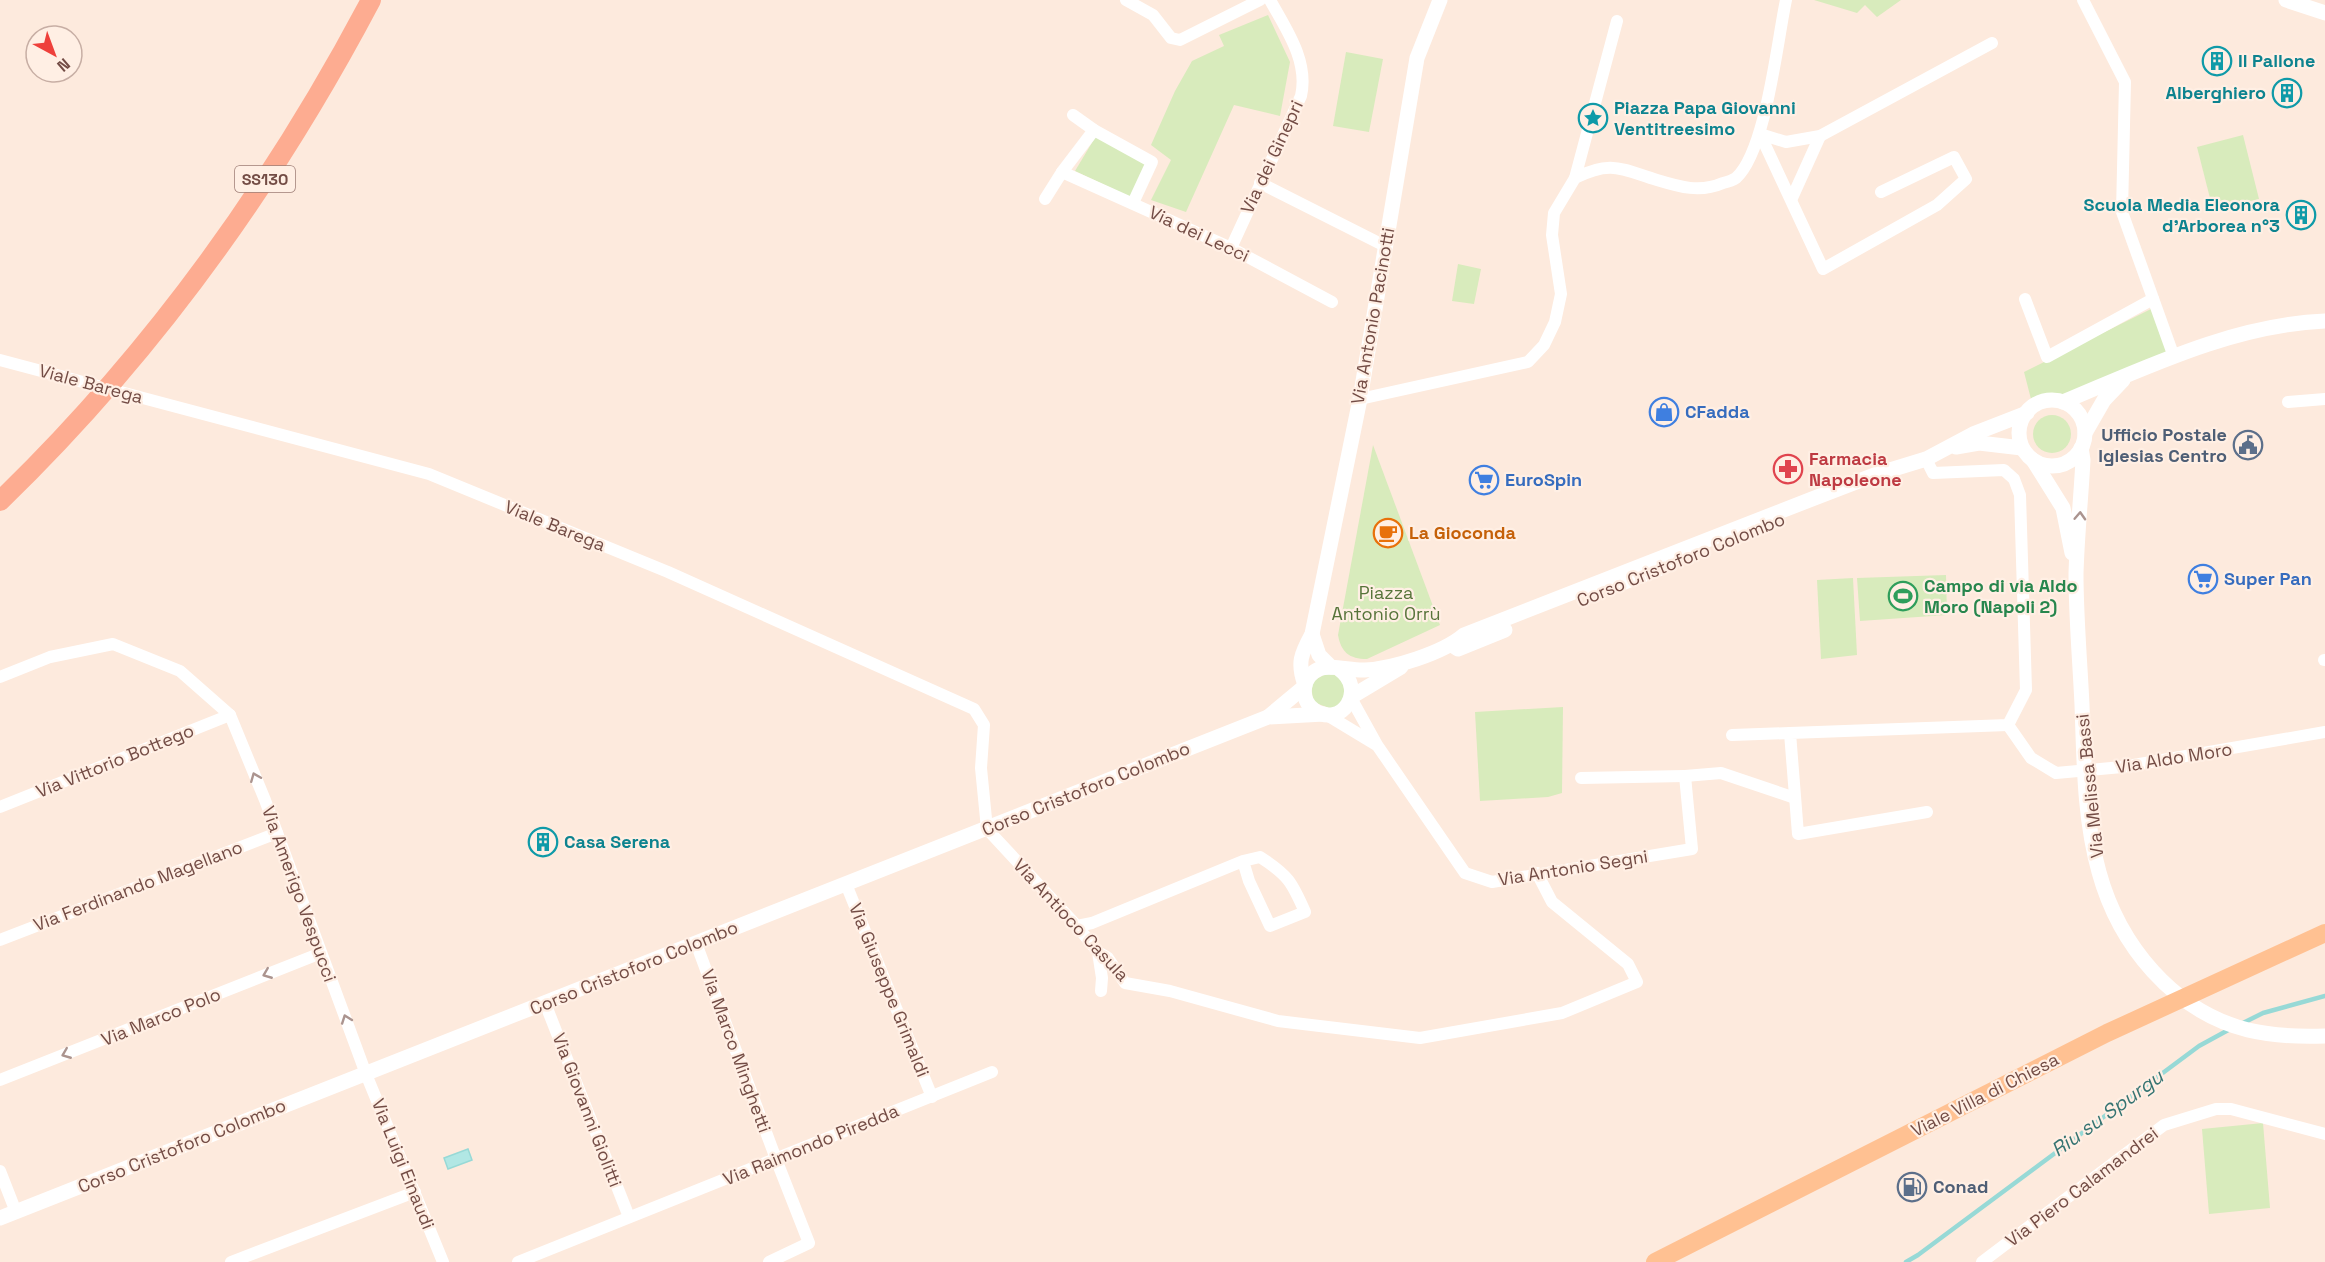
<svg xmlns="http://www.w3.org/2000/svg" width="2325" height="1262" viewBox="0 0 2325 1262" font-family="'Space Grotesk',sans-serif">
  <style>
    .green { fill: #d8ebbc }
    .water { fill: #b1e7e4; stroke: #97d9d6; stroke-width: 1.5 }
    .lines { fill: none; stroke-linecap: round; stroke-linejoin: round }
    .stream { stroke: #97d9d6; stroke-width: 4.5 }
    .minor { stroke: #fff; stroke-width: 12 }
    .tertiary { stroke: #fff; stroke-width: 15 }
    .primary { stroke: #ffc192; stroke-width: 18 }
    .trunk { stroke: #fdac91; stroke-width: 20 }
    .oneway { stroke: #ab948f }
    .labels { text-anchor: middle; stroke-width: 4.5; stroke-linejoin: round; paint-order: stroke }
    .shield { fill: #ffefe4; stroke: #9d7d75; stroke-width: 1.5 }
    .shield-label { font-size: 16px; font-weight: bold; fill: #734c45 }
    .culture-label { font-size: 18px; font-weight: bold; fill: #0d838f; stroke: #ffefe4; text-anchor: start }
    .street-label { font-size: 18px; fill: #734c45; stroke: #ffefe4 }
    .shop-label { font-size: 18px; font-weight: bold; fill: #366cbe; stroke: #ffefe4; text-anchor: start }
    .service-label { font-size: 18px; font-weight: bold; fill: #4e5e75; stroke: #ffefe4; text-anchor: end }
    .health-label { font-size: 18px; font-weight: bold; fill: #be3a42; stroke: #ffefe4; text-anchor: start }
    .food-label { font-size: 18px; font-weight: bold; fill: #c56008; stroke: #ffefe4; text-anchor: start }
    .leisure-label { font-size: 18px; font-weight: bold; fill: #27864d; stroke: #ffefe4; text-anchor: start }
    .park-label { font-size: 18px; fill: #57743a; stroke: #ffefe4 }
    .water-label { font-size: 20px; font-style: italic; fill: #367472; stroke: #ffefe4 }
  </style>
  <rect width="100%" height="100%" fill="#fdeadd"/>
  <g class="green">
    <path d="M1814,0H1901L1877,17L1865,5L1857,13Z"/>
    <path d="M1268,15L1290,62L1280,116L1234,105L1186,212L1151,200L1171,160L1151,145L1175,91L1192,61L1224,46L1219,35Z"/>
    <path d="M1346,52L1383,59L1369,132L1333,126Z"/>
    <path d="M2243,135L2259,199L2213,210L2197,147Z"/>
    <path d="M1096,136L1147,165L1130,197L1075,171Z"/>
    <path d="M1458,264L1481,269L1474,304L1452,301Z"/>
    <path d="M2151,309L2168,355L2062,400L2051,398L2032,403L2024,372Z"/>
    <circle cx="2052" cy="434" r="19"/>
    <path d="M1373,445L1440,625L1367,659C1349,659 1341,652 1338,635Z"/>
    <path d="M1946,575L1947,615L1860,621L1857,578Z"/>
    <path d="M1853,578L1857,655L1821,659L1817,580Z"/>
    <path d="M1329,672L1343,679L1345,700L1332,709L1313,702L1311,682Z"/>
    <path d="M1563,707L1562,793L1548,797L1480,801L1475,712Z"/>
    <path d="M2263,1123L2270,1208L2209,1214L2202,1129Z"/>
  </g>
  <path class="water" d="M468,1149L472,1160L448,1169L444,1158Z"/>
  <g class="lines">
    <g class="stream">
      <path d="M2243,1023L2263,1013L2325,996"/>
      <path d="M1906,1262L1918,1255L2199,1046L2232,1028"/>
    </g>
    <g class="minor">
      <path d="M1126,0L1153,15L1171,38L1180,40L1260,0"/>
      <path d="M2083,0L2125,82L2122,212L2174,357"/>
      <path d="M1073,115L1094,130L1152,162L1133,203"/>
      <path d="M1760,134L1823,269L1937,205L1966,179L1954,157L1881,192"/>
      <path d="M1760,134L1786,142L1820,136L1992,43"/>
      <path d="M1062,172L1231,248L1332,302"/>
      <path d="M1575,178C1611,160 1621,169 1657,180C1680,187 1700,193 1723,183C1727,182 1733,180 1736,178C1766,151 1777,42 1786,0"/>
      <path d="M1260,183L1385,246"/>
      <path d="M1792,198L1820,136"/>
      <path d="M1045,199L1062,172L1094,130"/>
      <path d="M1231,248L1301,96C1309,61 1286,29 1270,0"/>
      <path d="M2025,299L2047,357L2153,299"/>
      <path d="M0,360L429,474L668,572L974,709L984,725L981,768L987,829L1077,926L1098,952L1108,958L1125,983L1170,991L1278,1021L1420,1038L1562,1013L1637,982L1628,964L1552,902L1537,873"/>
      <path d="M1360,399L1528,362L1544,345L1555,322L1561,294L1552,235L1554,213L1575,178L1617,21"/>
      <path d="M2288,402L2325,399"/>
      <path d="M1926,459L1933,473L2004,470L2014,479L2020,495L2026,690L2008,725L1790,733L1798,834L1927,812"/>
      <path d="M2324,660H2325"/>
      <path d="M0,677L50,657L113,644L180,671L230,715L265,800L366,1074L443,1262"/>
      <path d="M1351,698L1377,745L1465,873L1492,882L1692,849L1685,776L1721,773L1795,798"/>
      <path d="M1327,715L1375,744"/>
      <path d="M2008,725L2031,758L2056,773L2122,767L2325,732"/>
      <path d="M1732,735L1790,733"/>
      <path d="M1581,778L1685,776"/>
      <path d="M0,807L230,715"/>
      <path d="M846,884L932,1097"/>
      <path d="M1077,926L1092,923L1243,861L1260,857C1288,875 1292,882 1305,912L1270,926L1249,881L1243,861"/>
      <path d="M0,940L277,833"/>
      <path d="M696,943L776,1159L809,1243L769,1262"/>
      <path d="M1098,952L1102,978L1101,991"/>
      <path d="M545,1003L629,1217"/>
      <path d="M0,1080L321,953"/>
      <path d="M0,1171L16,1212"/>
      <path d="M231,1262L415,1192"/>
      <path d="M518,1262L992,1072"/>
      <path d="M1982,1262L2164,1125L2216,1109H2231L2325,1134"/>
    </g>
    <g class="tertiary">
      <path d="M2286,0L2325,13"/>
      <circle cx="2052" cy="433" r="33"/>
      <path d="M2063,402C2147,367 2233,325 2325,321"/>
      <path d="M2085,433L2104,400L2123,380"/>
      <path d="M1956,447L1979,443L2022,448"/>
      <path d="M2081,448L2083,460C2081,498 2077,536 2076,574C2076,617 2080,662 2082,705C2084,760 2084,819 2099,872C2119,945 2173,1011 2248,1030C2274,1036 2299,1037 2325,1036"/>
      <path d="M2033,460L2063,508L2072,553"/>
      <path d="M1622,583L1666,566"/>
      <path d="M1312,634L1319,655L1331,667"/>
      <path d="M1452,645L1458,649L1505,630"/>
      <path d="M1339,669C1368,690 1341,729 1314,710C1299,699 1302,676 1319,669C1330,664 1352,671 1365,670C1392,669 1443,653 1464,635L1812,499L1877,474L1926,459L1973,434L2027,413"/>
      <path d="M1305,685C1297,663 1301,654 1312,634L1360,399L1417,58L1440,0"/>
      <path d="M1351,697L1401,667"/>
      <path d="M1268,717L1304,687"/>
      <path d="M0,1218L1268,717L1324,714"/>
    </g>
    <path class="primary" d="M1655,1262L2107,1033L2325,933"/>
    <path class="trunk" d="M0,501C150,356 274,184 371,0"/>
  </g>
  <defs><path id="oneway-chevron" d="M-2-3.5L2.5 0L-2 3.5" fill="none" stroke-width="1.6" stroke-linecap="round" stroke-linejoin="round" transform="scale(1.5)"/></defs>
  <g class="oneway">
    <use href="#oneway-chevron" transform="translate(2080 516) rotate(-87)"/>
    <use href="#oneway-chevron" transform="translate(255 777) rotate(-112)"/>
    <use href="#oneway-chevron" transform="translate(267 974) rotate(158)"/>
    <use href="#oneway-chevron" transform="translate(346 1019) rotate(-110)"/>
    <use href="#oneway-chevron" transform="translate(66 1054) rotate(158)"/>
  </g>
  <defs>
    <g id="building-ring" transform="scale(1.5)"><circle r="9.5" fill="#ffefe4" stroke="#0f9aa8" stroke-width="1.5"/><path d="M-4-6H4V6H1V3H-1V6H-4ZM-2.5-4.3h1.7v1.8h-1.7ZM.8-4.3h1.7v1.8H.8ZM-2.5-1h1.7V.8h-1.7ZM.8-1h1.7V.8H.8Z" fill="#0f9aa8"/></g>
    <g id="sight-ring" transform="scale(1.5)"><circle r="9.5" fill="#ffefe4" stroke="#0f9aa8" stroke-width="1.5"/><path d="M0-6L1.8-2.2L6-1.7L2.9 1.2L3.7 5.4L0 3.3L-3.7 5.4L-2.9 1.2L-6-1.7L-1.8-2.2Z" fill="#0f9aa8"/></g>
    <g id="shop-ring" transform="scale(1.5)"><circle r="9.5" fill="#ffefe4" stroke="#3f7fe0" stroke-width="1.5"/><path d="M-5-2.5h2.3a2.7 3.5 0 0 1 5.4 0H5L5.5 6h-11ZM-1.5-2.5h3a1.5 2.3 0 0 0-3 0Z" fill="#3f7fe0"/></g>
    <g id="civic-ring" transform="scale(1.5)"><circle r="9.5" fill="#ffefe4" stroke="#5c6f8a" stroke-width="1.5"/><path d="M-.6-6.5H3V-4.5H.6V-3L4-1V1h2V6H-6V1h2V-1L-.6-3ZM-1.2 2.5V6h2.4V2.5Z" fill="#5c6f8a"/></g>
    <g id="pharmacy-ring" transform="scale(1.5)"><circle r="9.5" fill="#ffefe4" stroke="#e0444e" stroke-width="1.5"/><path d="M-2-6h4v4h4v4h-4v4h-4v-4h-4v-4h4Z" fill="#e0444e"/></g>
    <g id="supermarket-ring" transform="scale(1.5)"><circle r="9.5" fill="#ffefe4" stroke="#3f7fe0" stroke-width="1.5"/><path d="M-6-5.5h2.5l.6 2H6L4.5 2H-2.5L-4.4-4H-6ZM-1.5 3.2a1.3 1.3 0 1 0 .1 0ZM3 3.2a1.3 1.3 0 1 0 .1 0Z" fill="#3f7fe0"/></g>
    <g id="cafe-ring" transform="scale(1.5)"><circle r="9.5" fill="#ffefe4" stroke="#e8710a" stroke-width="1.5"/><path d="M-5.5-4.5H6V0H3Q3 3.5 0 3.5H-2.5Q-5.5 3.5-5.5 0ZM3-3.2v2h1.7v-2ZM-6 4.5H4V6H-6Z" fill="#e8710a"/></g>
    <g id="stadium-ring" transform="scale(1.5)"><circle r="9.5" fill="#ffefe4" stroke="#2e9e5b" stroke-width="1.5"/><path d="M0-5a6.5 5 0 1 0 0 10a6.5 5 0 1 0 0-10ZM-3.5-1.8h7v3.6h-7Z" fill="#2e9e5b"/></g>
    <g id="fuel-ring" transform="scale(1.5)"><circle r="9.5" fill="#ffefe4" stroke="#5c6f8a" stroke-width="1.5"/><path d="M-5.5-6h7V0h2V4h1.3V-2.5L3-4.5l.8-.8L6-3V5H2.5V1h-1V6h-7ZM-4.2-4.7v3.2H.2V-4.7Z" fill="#5c6f8a"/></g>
  </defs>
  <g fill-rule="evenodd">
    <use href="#building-ring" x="2217" y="61"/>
    <use href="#building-ring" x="2287" y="93"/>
    <use href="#sight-ring" x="1593" y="118"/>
    <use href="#building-ring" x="2301" y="215"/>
    <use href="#shop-ring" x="1664" y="412"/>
    <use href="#civic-ring" x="2248" y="445"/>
    <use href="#pharmacy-ring" x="1788" y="469"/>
    <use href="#supermarket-ring" x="1484" y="480"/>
    <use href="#cafe-ring" x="1388" y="533"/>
    <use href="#supermarket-ring" x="2203" y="579"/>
    <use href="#stadium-ring" x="1903" y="596"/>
    <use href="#building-ring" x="543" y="842"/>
    <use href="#fuel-ring" x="1912" y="1187"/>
  </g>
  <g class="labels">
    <rect class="shield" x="235" y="166" width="60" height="26" rx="4.5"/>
    <g class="shield-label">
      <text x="265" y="185">SS130</text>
    </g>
    <g class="culture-label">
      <text x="2238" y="67">Il Pallone</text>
      <text x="2266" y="99" text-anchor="end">Alberghiero</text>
      <text x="1614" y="114">Piazza Papa Giovanni<tspan x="1614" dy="21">Ventitreesimo</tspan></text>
      <text x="2280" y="211" text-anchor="end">Scuola Media Eleonora<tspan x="2280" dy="21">d'Arborea n°3</tspan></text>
      <text x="564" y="848">Casa Serena</text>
    </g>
    <g class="street-label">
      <text transform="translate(1272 157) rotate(-65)" y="6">Via dei Ginepri</text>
      <text transform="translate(1199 234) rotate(25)" y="6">Via dei Lecci</text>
      <text transform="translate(1373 316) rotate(-80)" y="6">Via Antonio Pacinotti</text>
      <text transform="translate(91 384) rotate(15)" y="6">Viale Barega</text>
      <text transform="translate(555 526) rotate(22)" y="6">Viale Barega</text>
      <text transform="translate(1681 560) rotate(-22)" y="6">Corso Cristoforo Colombo</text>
      <text transform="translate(2174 758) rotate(-9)" y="6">Via Aldo Moro</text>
      <text transform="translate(115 761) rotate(-22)" y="6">Via Vittorio Bottego</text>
      <text transform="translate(2090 786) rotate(-96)" y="6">Via Melissa Bassi</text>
      <text transform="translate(1086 789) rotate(-22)" y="6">Corso Cristoforo Colombo</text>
      <text transform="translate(1573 868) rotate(-9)" y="6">Via Antonio Segni</text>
      <text transform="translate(138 886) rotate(-21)" y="6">Via Ferdinando Magellano</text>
      <text transform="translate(299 894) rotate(70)" y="6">Via Amerigo Vespucci</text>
      <text transform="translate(1071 920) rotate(47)" y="6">Via Antioco Casula</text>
      <text transform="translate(634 968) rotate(-22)" y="6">Corso Cristoforo Colombo</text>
      <text transform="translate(889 990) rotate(68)" y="6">Via Giuseppe Grimaldi</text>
      <text transform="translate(161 1017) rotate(-22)" y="6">Via Marco Polo</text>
      <text transform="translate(736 1051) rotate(70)" y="6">Via Marco Minghetti</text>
      <text transform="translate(1985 1095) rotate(-27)" y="6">Viale Villa di Chiesa</text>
      <text transform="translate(587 1110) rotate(69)" y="6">Via Giovanni Giolitti</text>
      <text transform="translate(811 1145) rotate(-22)" y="6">Via Raimondo Piredda</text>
      <text transform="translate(182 1146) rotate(-22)" y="6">Corso Cristoforo Colombo</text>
      <text transform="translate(403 1164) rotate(68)" y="6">Via Luigi Einaudi</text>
      <text transform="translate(2082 1187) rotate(-37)" y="6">Via Piero Calamandrei</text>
    </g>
    <g class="shop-label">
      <text x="1685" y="418">CFadda</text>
      <text x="1505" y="486">EuroSpin</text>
      <text x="2224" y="585">Super Pan</text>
    </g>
    <g class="service-label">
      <text x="2227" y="441">Ufficio Postale<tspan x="2227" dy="21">Iglesias Centro</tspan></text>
      <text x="1933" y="1193" text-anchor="start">Conad</text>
    </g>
    <g class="health-label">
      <text x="1809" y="465">Farmacia<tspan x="1809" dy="21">Napoleone</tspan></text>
    </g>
    <g class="food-label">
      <text x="1409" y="539">La Gioconda</text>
    </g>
    <g class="leisure-label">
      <text x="1924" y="592">Campo di via Aldo<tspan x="1924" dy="21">Moro (Napoli 2)</tspan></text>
    </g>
    <g class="park-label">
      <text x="1386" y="599">Piazza<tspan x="1386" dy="21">Antonio Orrù</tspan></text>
    </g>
    <g class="water-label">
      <text transform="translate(2107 1113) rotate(-36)" y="7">Riu su Spurgu</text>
    </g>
  </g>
  <g transform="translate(54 54) rotate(139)"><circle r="28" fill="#ffefe4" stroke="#c7aea4" stroke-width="1.5"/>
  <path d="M0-4.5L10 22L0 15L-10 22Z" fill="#ee403b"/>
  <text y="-9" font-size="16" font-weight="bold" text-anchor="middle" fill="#734c45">N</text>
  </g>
</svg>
